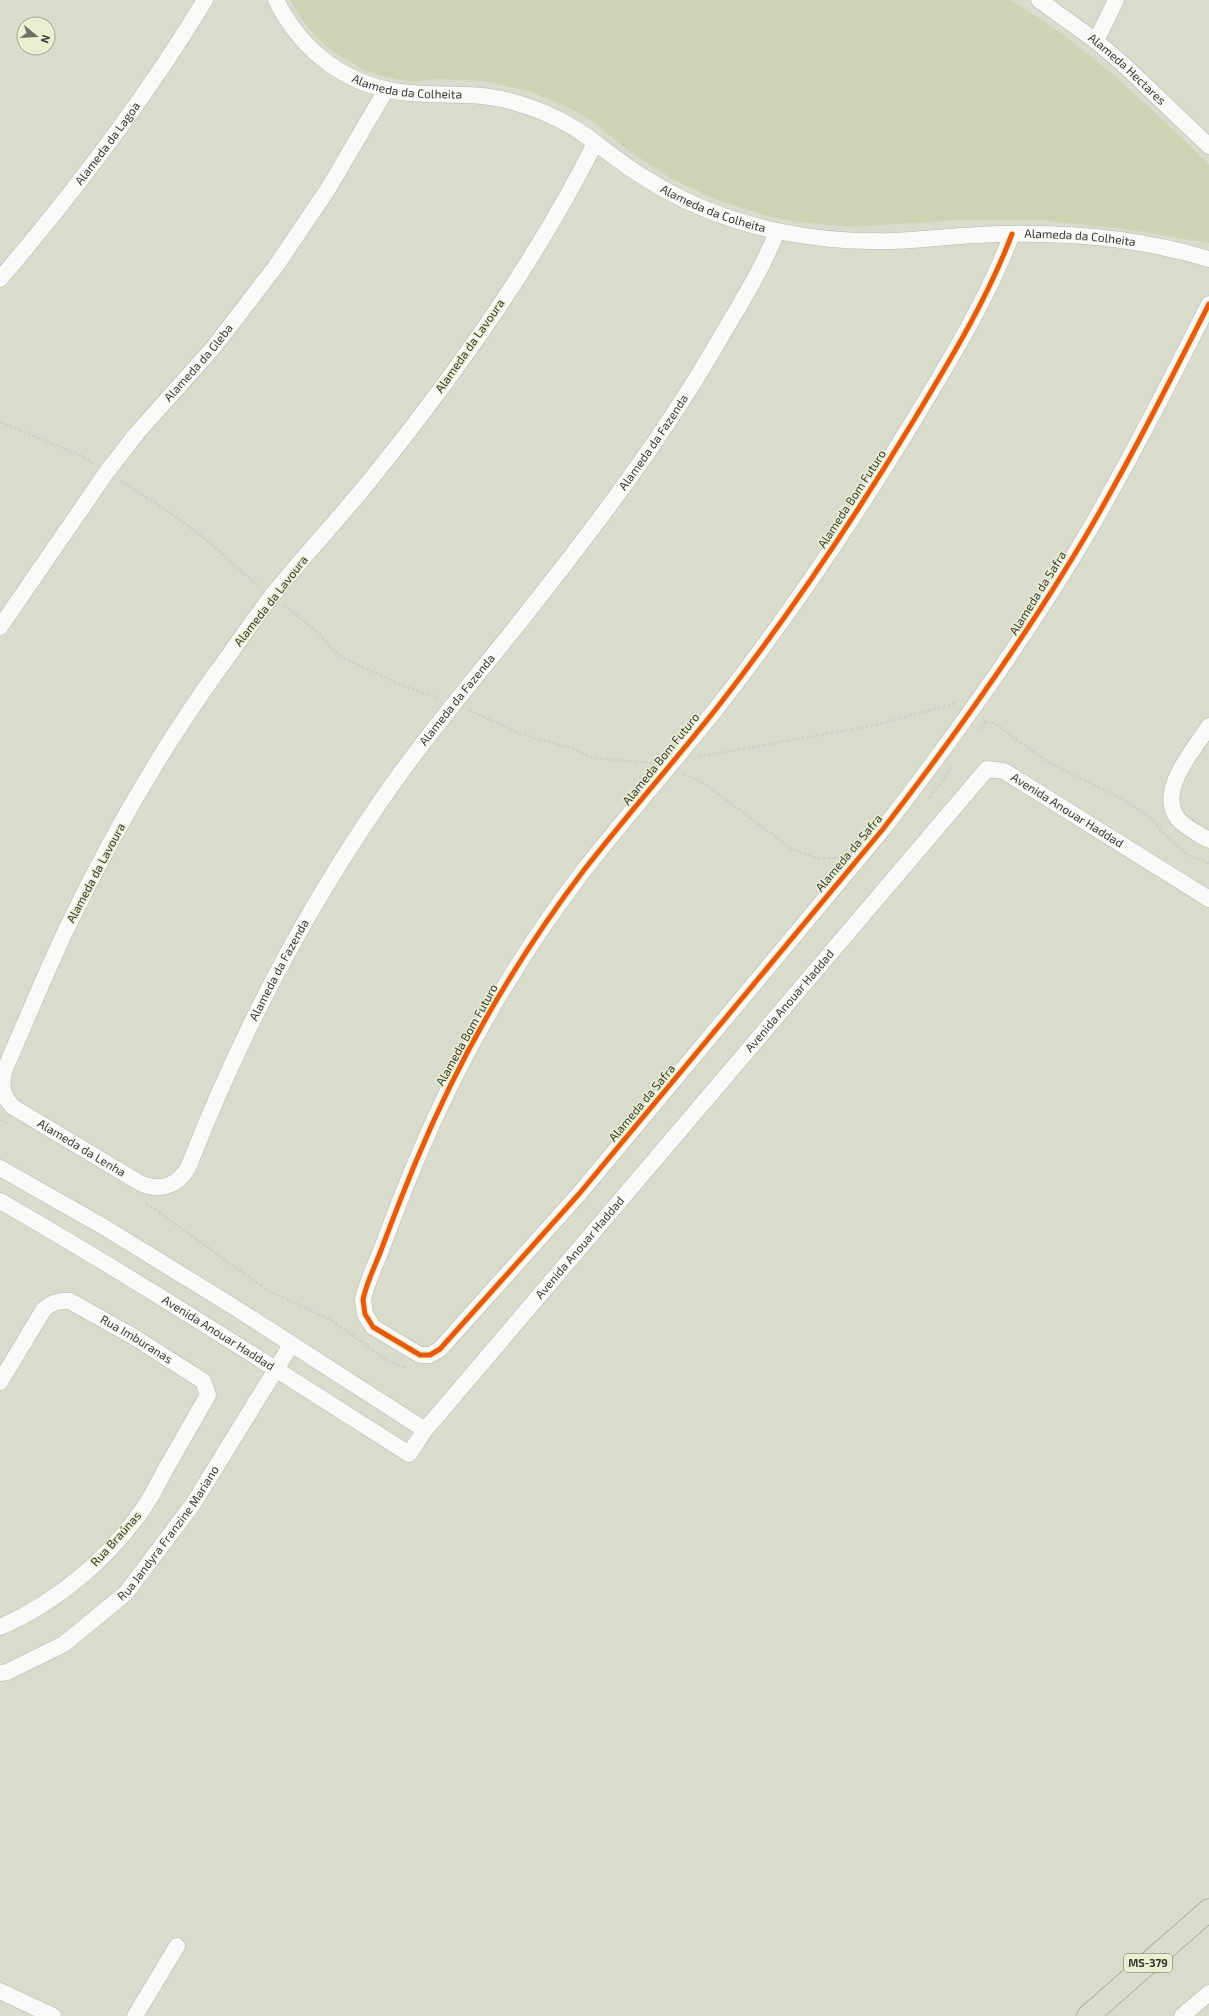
<svg xmlns="http://www.w3.org/2000/svg" width="1209" height="2016" viewBox="0 0 1209 2016" font-family="'Exo 2',sans-serif">
  <style>
    .green { fill: #cdd4b4 }
    .lines { fill: none; stroke-linecap: round; stroke-linejoin: round }
    .street-casing { stroke: #b4b7aa; stroke-width: 17 }
    .primary-casing { stroke: #8f9378; stroke-width: 23 }
    .path { stroke: #cececa; stroke-width: 2.5; stroke-dasharray: 3 2; stroke-linecap: butt }
    .street { stroke: #f9faf7; stroke-width: 16 }
    .primary { stroke: #dadcce; stroke-width: 22 }
    .cycleway-casing { stroke: #e9f0d2; stroke-width: 8 }
    .cycleway { stroke: #e8590c; stroke-width: 5 }
    .labels { text-anchor: middle; stroke-width: 3; stroke-linejoin: round; paint-order: stroke }
    .shield { fill: #e9f0d2; stroke: #6c705e; stroke-width: 1 }
    .shield-label { font-size: 11px; font-weight: bold; fill: #36392d }
    .street-label { font-size: 12px; fill: #36392d; stroke: #e9f0d2 }
  </style>
  <rect width="100%" height="100%" fill="#d8dccc"/>
  <path class="green" d="M290,0H1010C1085,44 1147,104 1209,165V243L1126,229L1040,220H959L851,227L798,222L771,217L720,201L672,179L628,150L592,121L572,109L529,91L483,81L435,79L411,82L377,75L362,69L332,51L318,39L306,25Z"/>
  <g class="lines">
    <g class="street-casing">
      <g id="street">
        <path id="s1" d="M276,0C302,53 351,89 411,93C443,96 474,92 506,100C530,106 555,116 576,129C599,144 619,162 642,176C683,203 730,221 777,231C815,239 854,242 893,241C922,240 950,236 979,235C1055,231 1136,237 1209,259"/>
        <path id="s2" d="M1039,0L1096,41L1124,65L1209,146"/>
        <path d="M1096,41L1116,0"/>
        <path id="s3" d="M595,143C537,260 457,372 375,474C342,516 304,555 271,597C252,622 234,648 216,673C158,754 108,842 65,932C44,977 25,1023 5,1069C0,1083 2,1096 13,1107L140,1183C160,1192 177,1186 188,1168C243,1027 313,894 402,771C445,712 493,657 537,600C604,515 669,428 722,335C742,301 763,268 777,231"/>
        <path d="M1012,234C987,300 949,362 912,423C852,522 787,618 716,709C673,763 627,815 584,870C517,958 460,1056 417,1159C404,1190 392,1221 380,1253C374,1268 366,1284 363,1300L365,1314L373,1327L420,1355H430L440,1349L579,1194L883,829C958,732 1029,633 1091,527C1133,454 1171,379 1209,304"/>
        <path id="s4" d="M0,279C75,191 145,99 205,0"/>
        <path id="s5" d="M0,627L106,473L137,433L213,348L276,266L328,189L386,90"/>
        <path d="M1209,726C1194,750 1156,791 1178,819C1186,828 1199,834 1209,840"/>
        <path d="M0,1168L104,1227L234,1307L425,1430"/>
        <path id="s6" d="M0,1201C139,1281 274,1368 409,1454L425,1430L987,769L1004,771L1209,899"/>
        <path id="s7" d="M0,1382L44,1309C52,1302 60,1300 70,1301L134,1337L203,1381L208,1395C193,1421 179,1446 164,1472C158,1484 151,1497 143,1509C108,1559 56,1603 0,1627"/>
        <path id="s8" d="M0,1673L7,1672L64,1644L126,1593L193,1504L291,1345"/>
        <path d="M0,1991L53,2016"/>
        <path d="M135,2016L177,1946"/>
        <path d="M1182,2016L1209,1993"/>
      </g>
    </g>
    <g class="primary-casing">
      <path id="primary" d="M1088,2016L1209,1910"/>
    </g>
    <g class="path">
      <path d="M0,422L82,456L94,464"/>
      <path d="M120,481C151,500 183,520 211,544C227,558 242,573 259,586"/>
      <path d="M284,605L320,634L329,646L342,657L401,685L438,698"/>
      <path d="M469,710L521,734L571,748L593,758L652,763"/>
      <path d="M986,722L994,723L1045,760L1128,802L1153,820L1163,833L1187,855L1209,863"/>
      <path d="M980,729L986,722L984,720"/>
      <path d="M698,757L875,725L957,703"/>
      <path d="M683,774L705,784L792,849L816,858H839"/>
      <path d="M929,798L952,767"/>
      <path d="M0,1120L8,1124"/>
      <path d="M146,1203L267,1290L333,1321L386,1360L402,1367H407"/>
    </g>
    <use href="#street" class="street"/>
    <use href="#primary" class="primary"/>
    <g class="cycleway-casing">
      <path id="cycleway" d="M1012,234C987,300 949,362 912,423C852,522 787,618 716,709C673,763 627,815 584,870C517,958 460,1056 417,1159C404,1190 392,1221 380,1253C374,1268 366,1284 363,1300L365,1314L373,1327L420,1355H430L440,1349L579,1194L883,829C958,732 1029,633 1091,527C1133,454 1171,379 1209,304"/>
    </g>
    <use href="#cycleway" class="cycleway"/>
  </g>
  <g class="labels">
    <rect class="shield" x="1124" y="1954" width="48" height="18" rx="3"/>
    <g class="shield-label">
      <text x="1148" y="1967">MS-379</text>
    </g>
    <g class="street-label">
      <text dy="4" stroke="none"><textPath href="#s2" startOffset="112">Alameda Hectares</textPath></text>
      <text dy="4" stroke="none"><textPath href="#s1" startOffset="167">Alameda da Colheita</textPath></text>
      <text dy="4" stroke="none"><textPath href="#s4" startOffset="173">Alameda da Lagoa</textPath></text>
      <text dy="4" stroke="none"><textPath href="#s1" startOffset="503">Alameda da Colheita</textPath></text>
      <text dy="4" stroke="none"><textPath href="#s1" startOffset="875">Alameda da Colheita</textPath></text>
      <text transform="translate(470 346) rotate(-55)" y="4">Alameda da Lavoura</text>
      <text dy="4" stroke="none"><textPath href="#s5" startOffset="331">Alameda da Gleba</textPath></text>
      <text dy="4" stroke="none"><textPath href="#s3" startOffset="2214">Alameda da Fazenda</textPath></text>
      <text transform="translate(852 499) rotate(-57)" y="4">Alameda Bom Futuro</text>
      <text transform="translate(1038 593) rotate(-58)" y="4">Alameda da Safra</text>
      <text transform="translate(271 601) rotate(-52)" y="4">Alameda da Lavoura</text>
      <text dy="4" stroke="none"><textPath href="#s3" startOffset="1890">Alameda da Fazenda</textPath></text>
      <text transform="translate(661 759) rotate(-51)" y="4">Alameda Bom Futuro</text>
      <text dy="4" stroke="none"><textPath href="#s6" startOffset="1469">Avenida Anouar Haddad</textPath></text>
      <text transform="translate(849 853) rotate(-50)" y="4">Alameda da Safra</text>
      <text transform="translate(96 873) rotate(-62)" y="4">Alameda da Lavoura</text>
      <text dy="4" stroke="none"><textPath href="#s3" startOffset="1566">Alameda da Fazenda</textPath></text>
      <text dy="4" stroke="none"><textPath href="#s6" startOffset="1073">Avenida Anouar Haddad</textPath></text>
      <text transform="translate(467 1035) rotate(-61)" y="4">Alameda Bom Futuro</text>
      <text transform="translate(642 1103) rotate(-50)" y="4">Alameda da Safra</text>
      <text dy="4" stroke="none"><textPath href="#s3" startOffset="1224">Alameda da Lenha</textPath></text>
      <text dy="4" stroke="none"><textPath href="#s6" startOffset="749">Avenida Anouar Haddad</textPath></text>
      <text dy="4" stroke="none"><textPath href="#s6" startOffset="255">Avenida Anouar Haddad</textPath></text>
      <text dy="4" stroke="none"><textPath href="#s7" startOffset="190">Rua Imburanas</textPath></text>
      <text dy="4" stroke="none"><textPath href="#s8" startOffset="224">Rua Jandyra Franzine Mariano</textPath></text>
      <text transform="translate(116 1539) rotate(-48)" y="4">Rua Braúnas</text>
    </g>
  </g>
  <g transform="translate(36 36) rotate(108)"><circle r="19" fill="#e9f0d2" stroke="#a1a790"/>
  <path d="M0-3L7 15L0 10L-7 15Z" fill="#6f7265"/>
  <text y="-6" font-size="11" font-weight="bold" text-anchor="middle" fill="#36392d">N</text>
  </g>
</svg>
